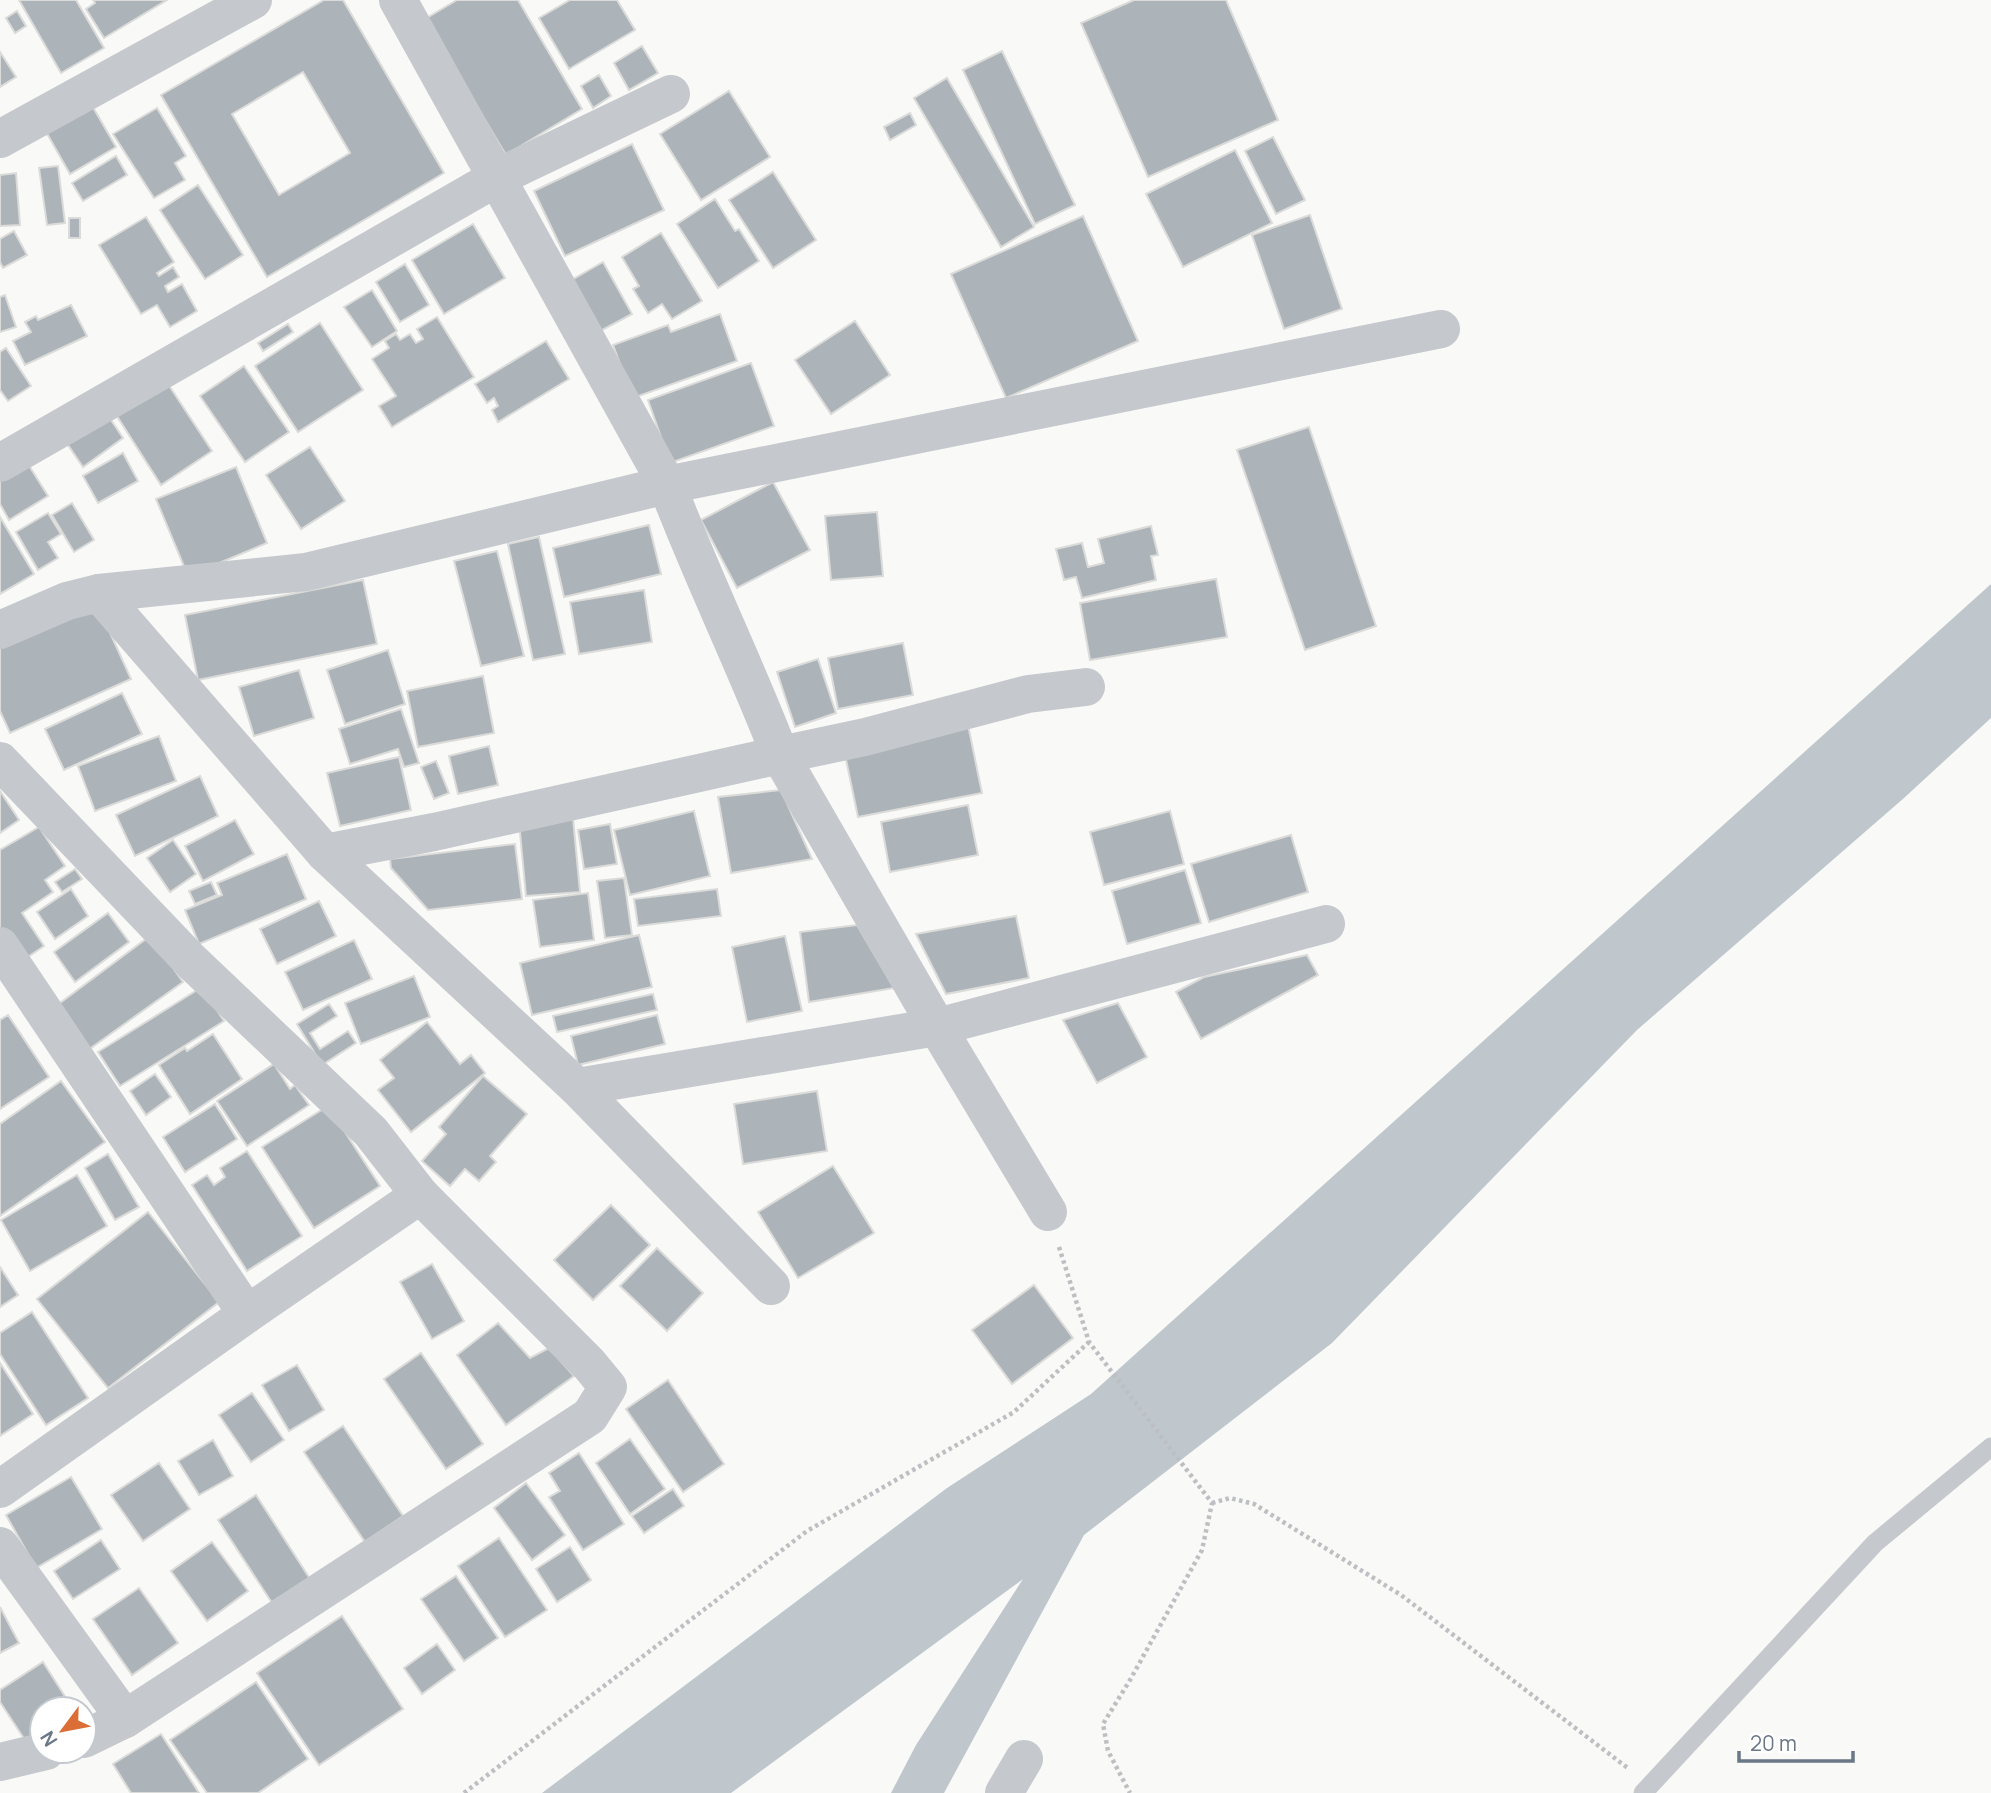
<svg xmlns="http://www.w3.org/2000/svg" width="1991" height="1793" viewBox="0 0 1991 1793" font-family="Manrope,sans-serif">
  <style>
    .water { fill: #bfc7cd }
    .building { fill: #acb3b9; stroke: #dbdbd9; stroke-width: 2; fill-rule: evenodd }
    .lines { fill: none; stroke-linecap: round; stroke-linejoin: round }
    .path { stroke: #bdbfc2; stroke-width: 4.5; stroke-dasharray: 3.5 3.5; stroke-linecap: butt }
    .lane { stroke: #c5c8cc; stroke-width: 19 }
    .street { stroke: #c5c8cc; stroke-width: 38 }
  </style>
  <rect width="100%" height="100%" fill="#f9f9f7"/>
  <path class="water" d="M1991,584V718L1904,798L1637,1030L1332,1343L1084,1535L944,1793H891L916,1745L1023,1579L731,1793H542L947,1488L1091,1394Z"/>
  <g class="building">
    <path d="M19,0H76L104,48L61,73Z"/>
    <path d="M93,0H167L104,38L86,9L95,3Z"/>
    <path d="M324,0H343L444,173L267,277L161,95ZM303,72L350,153L279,195L232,114Z"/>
    <path d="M457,0H518L582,109L506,155L472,98L420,22Z"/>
    <path d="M570,0H617L635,30L569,69L539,18Z"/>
    <path d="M1134,0H1226L1278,120L1148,177L1081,23Z"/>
    <path d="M17,11L26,26L15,33L6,18Z"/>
    <path d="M642,46L658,73L629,90L614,63Z"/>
    <path d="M1002,51L1075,205L1035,224L963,70Z"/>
    <path d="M0,52L16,77L0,87Z"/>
    <path d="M599,75L611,96L593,108L581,86Z"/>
    <path d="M947,78L1034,227L1001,247L914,98Z"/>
    <path d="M729,91L770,157L701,200L660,134Z"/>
    <path d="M87,97L116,147L70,174L41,123Z"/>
    <path d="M157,108L186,156L175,163L185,180L154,198L113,134Z"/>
    <path d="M910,113L916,125L890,140L884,127Z"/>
    <path d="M1273,137L1305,200L1276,214L1245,151Z"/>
    <path d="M632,144L664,210L565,256L534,191Z"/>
    <path d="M1235,150L1272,223L1183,267L1146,194Z"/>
    <path d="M116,156L127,175L83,201L72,183Z"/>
    <path d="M58,166L65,223L47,225L39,168Z"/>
    <path d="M773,172L816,240L773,268L729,200Z"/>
    <path d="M16,173L20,225L0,226V175Z"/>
    <path d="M198,185L243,255L205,279L160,210Z"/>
    <path d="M715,199L735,231L739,229L759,261L718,288L677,224Z"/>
    <path d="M1310,215L1342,309L1284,329L1252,235Z"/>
    <path d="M1083,216L1138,341L1006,398L951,274Z"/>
    <path d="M146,217L174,262L157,273L159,276L173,267L179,277L165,286L168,292L182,284L197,311L170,327L157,305L141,314L99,245Z"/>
    <rect x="69" y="218" width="11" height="20"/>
    <path d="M473,224L505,278L444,314L412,260Z"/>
    <path d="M14,231L27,255L3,268L0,262V239Z"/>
    <path d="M661,233L702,301L672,319L662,304L648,313L633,289L639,286L622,257Z"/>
    <path d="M603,262L632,314L591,336L563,285Z"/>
    <path d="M405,264L429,305L400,322L376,282Z"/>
    <path d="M372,290L397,331L372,347L344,307Z"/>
    <path d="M5,295L16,327L0,332V297Z"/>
    <path d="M71,305L87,336L25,365L13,341L31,332L25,322L36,316L38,320Z"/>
    <path d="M720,314L737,361L633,398L613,345L668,325L671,332Z"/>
    <path d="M437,317L474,377L392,427L379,406L396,396L372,359L389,348L385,341L396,334L400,340L410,334L416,343L423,339L417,329Z"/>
    <path d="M855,321L890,375L831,414L795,360Z"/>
    <path d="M320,323L363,390L298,432L255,366Z"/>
    <path d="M288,324L293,332L263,351L258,343Z"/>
    <path d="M546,341L569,379L498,422L492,410L498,406L494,398L487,403L475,384Z"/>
    <path d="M6,348L31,386L8,401L0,390V352Z"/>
    <path d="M751,363L774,426L670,463L648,400Z"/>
    <path d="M244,366L289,432L245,462L200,396Z"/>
    <path d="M166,381L212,451L161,485L115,413Z"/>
    <path d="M107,414L123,438L83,467L66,442Z"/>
    <path d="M1309,427L1376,626L1305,650L1237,450Z"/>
    <path d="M310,447L345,501L301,529L266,475Z"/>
    <path d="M123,453L138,481L98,503L83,476Z"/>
    <path d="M23,456L48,496L9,520L0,504V471Z"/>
    <path d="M236,467L267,543L188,576L156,499Z"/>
    <path d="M773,482L810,550L737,588L701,520Z"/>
    <path d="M72,503L94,540L74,552L52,515Z"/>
    <path d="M877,512L883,576L831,580L825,516Z"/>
    <path d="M48,513L61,534L48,542L58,558L38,570L16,532Z"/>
    <path d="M0,517L34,574L0,594Z"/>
    <path d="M649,525L661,574L564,597L553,548Z"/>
    <path d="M1151,526L1158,555L1151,556L1156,580L1082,598L1076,577L1064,580L1056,549L1082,543L1088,567L1104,563L1098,539Z"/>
    <path d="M539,537L565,654L533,660L508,544Z"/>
    <path d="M497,551L524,656L481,666L454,561Z"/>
    <path d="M1216,579L1227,637L1090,660L1080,603Z"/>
    <path d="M363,580L377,644L198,680L185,615Z"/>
    <path d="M644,590L652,642L579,654L570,602Z"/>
    <path d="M97,604L131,679L10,733L0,711V647Z"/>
    <path d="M903,643L913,695L838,709L828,658Z"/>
    <path d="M388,650L405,704L345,724L327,670Z"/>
    <path d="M818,659L836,713L795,727L777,672Z"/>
    <path d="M299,670L314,718L254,736L239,687Z"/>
    <path d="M483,676L494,733L418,747L407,691Z"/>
    <path d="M122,693L142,734L64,770L45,729Z"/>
    <path d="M401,709L419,763L404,767L398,749L350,764L339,729Z"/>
    <path d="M968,725L982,793L858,817L844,750Z"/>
    <path d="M159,736L176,781L95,811L78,766Z"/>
    <path d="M489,746L498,785L458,794L449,756Z"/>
    <path d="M399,757L411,810L340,826L327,773Z"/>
    <path d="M436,761L449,793L434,799L421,767Z"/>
    <path d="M200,776L218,816L135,856L116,815Z"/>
    <path d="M781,790L812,859L731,873L718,797Z"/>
    <path d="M0,791L19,820L0,833Z"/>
    <path d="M968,805L978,855L890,872L881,822Z"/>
    <path d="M694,811L710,876L630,895L614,830Z"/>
    <path d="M1170,811L1184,864L1104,885L1090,832Z"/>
    <path d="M573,818L580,892L526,896L519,822Z"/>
    <path d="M235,820L254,854L203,881L185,846Z"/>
    <path d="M610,824L617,864L584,869L578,830Z"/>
    <path d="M39,827L65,866L45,880L53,892L22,913L44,946L16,965L0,941V850Z"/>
    <path d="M1291,835L1308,892L1209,922L1191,864Z"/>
    <path d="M173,840L196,874L170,892L147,858Z"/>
    <path d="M515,844L522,899L428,910L391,868L390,859Z"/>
    <path d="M287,854L306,899L199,944L185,910L222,895L217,883Z"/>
    <path d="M75,869L82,879L62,892L55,882Z"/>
    <path d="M1185,870L1201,923L1127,944L1112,891Z"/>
    <path d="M624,878L632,935L605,938L597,881Z"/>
    <path d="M211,882L217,895L195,904L189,891Z"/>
    <path d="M71,889L88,916L55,939L37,912Z"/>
    <path d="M717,889L721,916L638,926L634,899Z"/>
    <path d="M588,893L594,940L540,947L533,900Z"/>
    <path d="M319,901L336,936L277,964L260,929Z"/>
    <path d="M108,913L129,942L75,982L54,952Z"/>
    <path d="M1016,916L1029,978L946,994L916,934Z"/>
    <path d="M857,925L894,988L809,1002L800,932Z"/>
    <path d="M639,935L652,987L532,1015L520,963Z"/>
    <path d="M150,936L183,982L88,1050L56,1006Z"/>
    <path d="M785,936L802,1011L747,1022L732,947Z"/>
    <path d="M354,940L372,979L303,1010L285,972Z"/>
    <path d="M1307,955L1318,975L1201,1039L1176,992L1204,977Z"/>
    <path d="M414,976L430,1017L361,1044L345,1003Z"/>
    <path d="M202,987L224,1021L120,1086L98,1052Z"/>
    <path d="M653,994L657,1010L557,1032L553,1016Z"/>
    <path d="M1118,1003L1147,1057L1097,1083L1063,1020Z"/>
    <path d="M329,1004L337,1016L310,1033L320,1049L348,1031L356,1043L322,1065L297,1024Z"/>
    <path d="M8,1015L49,1077L0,1109V1020Z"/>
    <path d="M657,1015L665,1044L578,1065L571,1036Z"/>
    <path d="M427,1022L460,1064L471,1055L485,1073L411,1132L378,1090L394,1078L380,1060Z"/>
    <path d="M213,1034L242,1079L190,1114L159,1065L185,1048L187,1051Z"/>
    <path d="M274,1064L290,1089L295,1085L309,1105L247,1146L217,1101Z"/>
    <path d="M155,1074L171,1097L146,1115L130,1091Z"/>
    <path d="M483,1076L527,1114L490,1156L496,1162L479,1181L465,1169L450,1186L422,1161L446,1134L439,1127Z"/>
    <path d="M61,1081L105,1142L0,1216V1124Z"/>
    <path d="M817,1091L827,1151L743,1164L734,1104Z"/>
    <path d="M215,1104L237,1139L185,1172L163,1137Z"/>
    <path d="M328,1106L380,1186L314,1228L262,1147Z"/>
    <path d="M247,1151L302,1236L247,1271L192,1185L207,1175L214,1185L225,1177L220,1168Z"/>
    <path d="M108,1154L139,1207L115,1220L85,1168Z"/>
    <path d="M833,1166L874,1233L798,1278L758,1212Z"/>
    <path d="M77,1175L107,1226L30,1271L1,1220Z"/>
    <path d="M611,1205L650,1245L593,1300L554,1260Z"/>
    <path d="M148,1212L219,1302L108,1388L37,1299Z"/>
    <path d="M657,1248L703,1293L667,1331L620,1286Z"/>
    <path d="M432,1264L464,1321L432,1339L400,1282Z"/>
    <path d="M0,1267L18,1295L0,1307Z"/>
    <path d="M1034,1285L1073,1338L1012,1384L972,1330Z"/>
    <path d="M32,1312L88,1398L46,1425L0,1354V1333Z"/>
    <path d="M498,1323L530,1358L549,1348L574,1376L506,1425L457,1355Z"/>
    <path d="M421,1353L483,1444L446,1469L384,1379Z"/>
    <path d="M0,1363L33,1414L0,1436Z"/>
    <path d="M297,1365L324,1410L289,1431L262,1385Z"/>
    <path d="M668,1380L724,1464L683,1492L626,1409Z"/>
    <path d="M252,1393L284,1440L251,1462L219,1415Z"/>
    <path d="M343,1426L403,1516L365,1542L304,1452Z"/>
    <path d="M630,1439L665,1489L630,1514L596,1463Z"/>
    <path d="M213,1440L233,1476L199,1495L178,1461Z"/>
    <path d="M579,1453L624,1524L583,1550L549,1497L560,1491L549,1473Z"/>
    <path d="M159,1463L190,1509L143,1541L111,1495Z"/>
    <path d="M71,1477L102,1529L36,1568L6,1515Z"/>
    <path d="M526,1483L565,1535L532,1560L494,1508Z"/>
    <path d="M673,1489L684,1506L644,1533L632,1516Z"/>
    <path d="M256,1495L312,1582L274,1606L218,1520Z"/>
    <path d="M499,1538L547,1610L505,1637L458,1566Z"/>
    <path d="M101,1540L120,1569L73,1599L54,1571Z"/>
    <path d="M212,1542L248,1591L207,1621L171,1571Z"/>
    <path d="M570,1547L591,1580L557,1602L536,1569Z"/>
    <path d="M456,1576L498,1638L464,1661L421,1599Z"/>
    <path d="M139,1588L178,1643L132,1675L93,1619Z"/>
    <path d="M0,1607L19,1643L0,1653Z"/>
    <path d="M342,1616L403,1709L319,1765L257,1673Z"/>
    <path d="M437,1644L455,1670L422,1694L404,1668Z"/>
    <path d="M43,1662L73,1709H42V1737L25,1740L0,1702V1690Z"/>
    <path d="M256,1682L308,1759L258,1793H207L170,1740Z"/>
    <path d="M161,1734L199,1793H131L113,1764Z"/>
  </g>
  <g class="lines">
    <g class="path">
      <path d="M1059,1247L1089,1342L1212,1503L1202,1550L1130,1680L1103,1724L1108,1751L1130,1793"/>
      <path d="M1212,1503L1230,1498L1254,1504L1401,1595L1629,1769"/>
      <path d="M464,1793L807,1531L1014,1412L1089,1342"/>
    </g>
    <path class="lane" d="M1643,1793L1875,1543L1991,1447"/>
    <g class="street">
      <path d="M398,0L667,485L1441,329"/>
      <path d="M0,139L253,0"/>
      <path d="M0,463L498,177L671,94"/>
      <path d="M99,593L325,853L577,1087L771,1286"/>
      <path d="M0,630L67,601L99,593L306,572L667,485C702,577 745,664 780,755L434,832L325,853"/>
      <path d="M0,761L190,960L371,1132L420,1195L589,1364L608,1387L590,1416L125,1719L84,1739"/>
      <path d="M0,946L247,1314"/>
      <path d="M577,1087L937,1027L1326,924"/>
      <path d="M1048,1212L937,1027L780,755L865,737L1028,694L1086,687"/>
      <path d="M0,1489L247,1314L420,1195"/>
      <path d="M0,1546L125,1719"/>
      <path d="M0,1762L46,1751"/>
      <path d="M1004,1793L1024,1759"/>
    </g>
  </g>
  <g transform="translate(63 1730) rotate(238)"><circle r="33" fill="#ffffff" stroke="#c3c9cf" stroke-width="2"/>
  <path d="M0-5L12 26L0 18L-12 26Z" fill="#db6e36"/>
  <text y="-10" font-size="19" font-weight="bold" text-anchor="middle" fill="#6a7786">N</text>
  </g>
  <path d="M1739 1751v10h114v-10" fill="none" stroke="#6a7786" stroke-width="3.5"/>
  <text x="1750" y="1751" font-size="21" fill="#6a7786" stroke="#ffffff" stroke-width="5" paint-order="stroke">20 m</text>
</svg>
